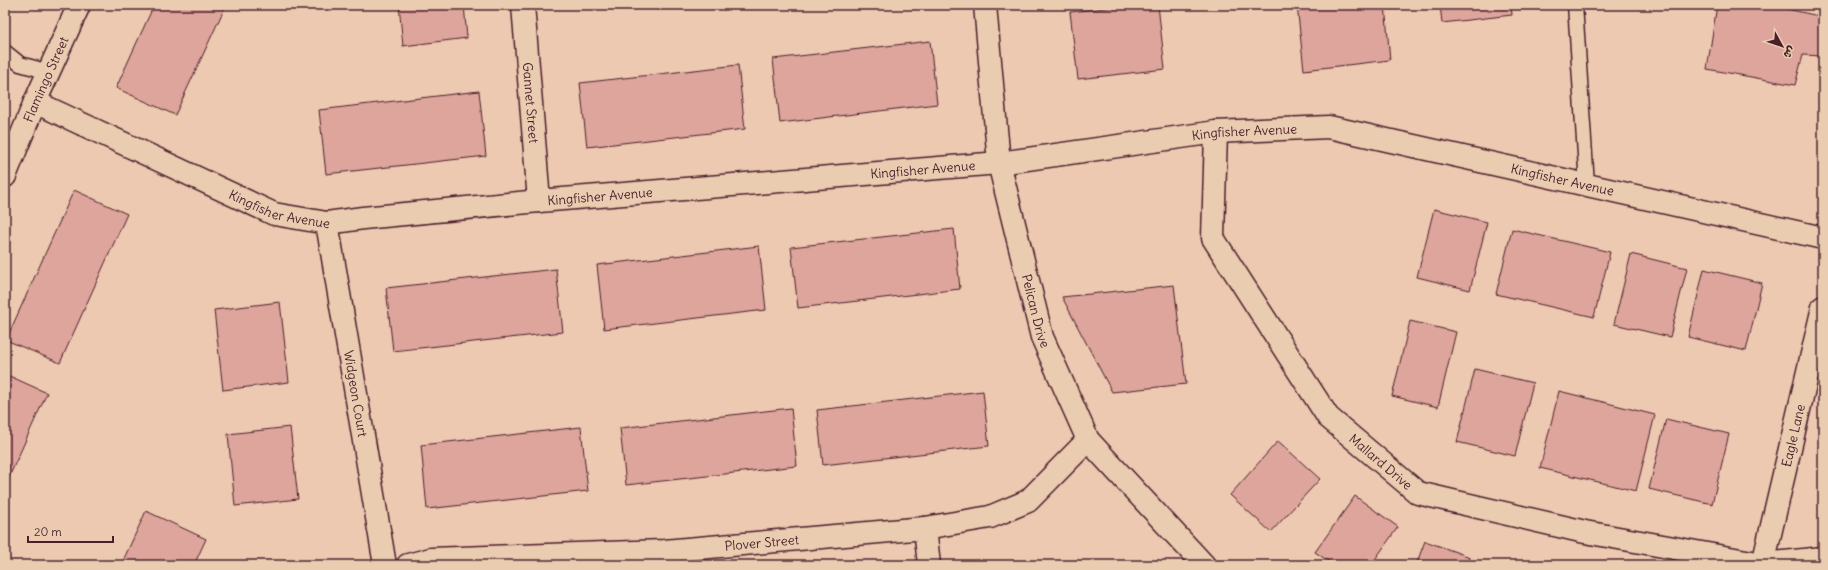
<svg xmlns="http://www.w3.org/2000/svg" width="1828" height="570" viewBox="0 0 1828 570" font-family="Delius,'Playpen Sans Arabic',sans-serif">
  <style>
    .building { fill: #dda59b; stroke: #4a1f2b }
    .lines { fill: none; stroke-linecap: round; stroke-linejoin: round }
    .service-casing { stroke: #4a1f2b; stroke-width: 17 }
    .minor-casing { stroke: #4a1f2b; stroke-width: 25 }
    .service { stroke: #eaccb1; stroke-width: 14 }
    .minor { stroke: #eaccb1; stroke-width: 22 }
    .labels { text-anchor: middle; stroke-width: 3; stroke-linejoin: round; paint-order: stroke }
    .street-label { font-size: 13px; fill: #4a1f2b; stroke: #eaccb1 }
  </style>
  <rect width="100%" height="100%" fill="#edc9b1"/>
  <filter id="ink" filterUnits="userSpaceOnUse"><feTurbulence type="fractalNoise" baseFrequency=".025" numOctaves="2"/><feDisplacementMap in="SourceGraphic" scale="8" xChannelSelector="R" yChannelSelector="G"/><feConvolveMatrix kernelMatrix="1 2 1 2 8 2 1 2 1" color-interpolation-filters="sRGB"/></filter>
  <g filter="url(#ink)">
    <g class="building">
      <path d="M154,5H226L175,115L116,88Z"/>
      <path d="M399,5H464L467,38L403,46Z"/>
      <path d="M1133,5H1158L1165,69L1078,79L1070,12Z"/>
      <path d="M1297,5H1385L1390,60L1304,70Z"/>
      <path d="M1440,5H1511L1512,15L1442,23Z"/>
      <path d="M1717,5H1769L1823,17V56L1803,55L1795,85L1707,69Z"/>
      <path d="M930,41L937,104L780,123L773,59Z"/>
      <path d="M738,65L745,129L587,147L580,83Z"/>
      <path d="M479,91L486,156L326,174L319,110Z"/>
      <path d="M74,190L127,214L60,363L6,340Z"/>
      <path d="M1434,209L1487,222L1470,290L1417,277Z"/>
      <path d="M954,229L960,289L798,308L791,247Z"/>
      <path d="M1512,229L1610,252L1594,317L1496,294Z"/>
      <path d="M759,246L766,310L604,329L597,265Z"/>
      <path d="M1631,254L1687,268L1670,337L1614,324Z"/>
      <path d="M556,269L563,332L393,351L386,288Z"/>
      <path d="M1704,269L1762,283L1746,351L1688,337Z"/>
      <path d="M1174,285L1186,384L1112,392L1062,297Z"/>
      <path d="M280,302L289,382L223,390L214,310Z"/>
      <path d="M1410,321L1456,332L1438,407L1392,396Z"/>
      <path d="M1475,369L1533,383L1515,456L1457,442Z"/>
      <path d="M5,374L47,393L5,486Z"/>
      <path d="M983,391L989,446L823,465L817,410Z"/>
      <path d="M1559,391L1655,415L1636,491L1540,468Z"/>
      <path d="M791,408L797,466L626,485L620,428Z"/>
      <path d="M1666,419L1729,434L1712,504L1649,489Z"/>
      <path d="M290,427L298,499L235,506L228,434Z"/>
      <path d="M581,427L588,491L427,509L421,445Z"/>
      <path d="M1278,441L1320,479L1271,532L1230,495Z"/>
      <path d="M1355,496L1398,527L1371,565H1334L1315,552Z"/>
      <path d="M146,511L206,539L194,565H121Z"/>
      <path d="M1425,541L1470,557L1468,565H1416Z"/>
    </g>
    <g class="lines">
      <g class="service-casing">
        <g id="service">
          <path d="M1575,5L1587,185"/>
          <path d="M5,52L20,64L49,72"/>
        </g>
      </g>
      <g class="minor-casing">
        <g id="minor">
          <path id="s1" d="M523,5L539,201"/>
          <path id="s2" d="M985,5L999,163L1042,337L1088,440L1204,565"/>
          <path id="s3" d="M35,102L274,214L327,223L363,218L539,201L999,163L1216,132L1329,127L1823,238"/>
          <path id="s4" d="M1216,132L1213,238L1328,417L1418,493L1585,532L1763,564L1823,558"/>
          <path id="s5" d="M5,176L35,102L79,5"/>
          <path id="s6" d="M327,223L385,565"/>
          <path d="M925,528L929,565"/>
          <path id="s7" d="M1763,564L1823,307"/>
          <path id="s8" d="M408,565L431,559L664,551L925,528L990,517L1028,501L1088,440"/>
        </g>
      </g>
      <use href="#service" class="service"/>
      <use href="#minor" class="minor"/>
    </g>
  </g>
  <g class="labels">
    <g class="street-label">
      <text dy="5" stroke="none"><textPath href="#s5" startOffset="105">Flamingo Street</textPath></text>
      <text dy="5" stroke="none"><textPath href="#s1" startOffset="98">Gannet Street</textPath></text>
      <text dy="5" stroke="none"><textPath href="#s3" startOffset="1240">Kingfisher Avenue</textPath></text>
      <text dy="5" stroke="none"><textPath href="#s3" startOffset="916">Kingfisher Avenue</textPath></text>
      <text dy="5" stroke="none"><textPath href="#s3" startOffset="1564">Kingfisher Avenue</textPath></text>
      <text dy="5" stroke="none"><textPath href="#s3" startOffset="592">Kingfisher Avenue</textPath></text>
      <text dy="5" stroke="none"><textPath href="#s3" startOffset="268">Kingfisher Avenue</textPath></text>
      <text dy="5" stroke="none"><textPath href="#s2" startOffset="311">Pelican Drive</textPath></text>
      <text dy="5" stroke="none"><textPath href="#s6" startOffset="173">Widgeon Court</textPath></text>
      <text dy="5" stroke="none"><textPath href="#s7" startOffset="132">Eagle Lane</textPath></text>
      <text dy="5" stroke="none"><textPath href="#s4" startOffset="388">Mallard Drive</textPath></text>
      <text dy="5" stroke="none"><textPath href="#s8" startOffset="355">Plover Street</textPath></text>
    </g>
  </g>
  <rect width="1828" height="570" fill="none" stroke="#eaccb1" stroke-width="20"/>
  <rect x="10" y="10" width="1808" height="550" fill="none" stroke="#4a1f2b" stroke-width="1.5" filter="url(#ink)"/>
  <g transform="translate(1782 46) rotate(130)" stroke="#eaccb1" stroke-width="3" paint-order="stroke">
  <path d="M0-3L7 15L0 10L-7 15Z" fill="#4a1f2b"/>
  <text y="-6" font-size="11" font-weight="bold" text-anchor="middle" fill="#4a1f2b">ش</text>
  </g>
  <path d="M28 536v6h85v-6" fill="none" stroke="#4a1f2b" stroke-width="2"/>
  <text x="34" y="536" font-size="12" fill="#4a1f2b" stroke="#eaccb1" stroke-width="3" paint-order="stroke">20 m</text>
</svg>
